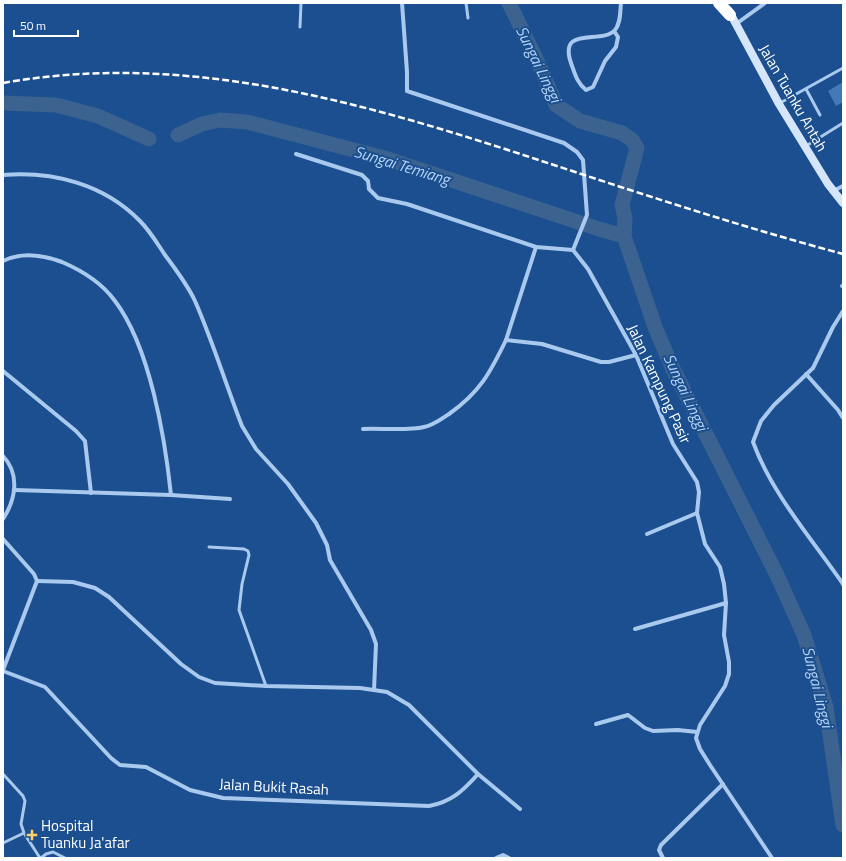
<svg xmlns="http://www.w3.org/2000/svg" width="846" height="861" viewBox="0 0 846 861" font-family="'Titillium Web',sans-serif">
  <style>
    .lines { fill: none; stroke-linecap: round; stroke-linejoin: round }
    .river { stroke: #3c6290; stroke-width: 15 }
    .building { fill: #4478b7 }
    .lane { stroke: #a9c9ee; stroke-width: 3 }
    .street { stroke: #a9c9ee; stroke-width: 4 }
    .secondary { stroke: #d6e6fa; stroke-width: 8 }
    .highway { stroke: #fff; stroke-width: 12 }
    .rail { stroke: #fff; stroke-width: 2.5; stroke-dasharray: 7 3; stroke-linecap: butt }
    .poi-dot { fill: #ffd166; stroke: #1b4f8f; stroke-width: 1.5 }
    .labels { text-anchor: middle; stroke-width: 4; stroke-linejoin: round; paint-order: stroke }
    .street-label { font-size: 15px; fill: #fff; stroke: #1b4f8f }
    .poi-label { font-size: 15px; fill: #fff; stroke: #1b4f8f; text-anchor: start }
    .water-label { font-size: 16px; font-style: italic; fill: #b5d3f5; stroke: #1b4f8f }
  </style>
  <rect width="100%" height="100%" fill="#1b4f8f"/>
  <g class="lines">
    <g class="river">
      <path d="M509,3L542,71L556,105L580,121L622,133L632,140L637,148L622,205L625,218L624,236L655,327L672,367L777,575L804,635L826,707L843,825"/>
      <path d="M3,103L56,105L98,116L149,139"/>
      <path d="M178,135L202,124L220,120L247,122L388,159L599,229L624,236"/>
    </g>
  </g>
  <path class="building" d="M843,82V102L836,106L828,91Z"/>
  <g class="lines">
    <g class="lane">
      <path d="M466,3L468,18"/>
      <path d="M300,27L301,3"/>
      <path d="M806,89L820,115"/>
      <path d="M780,103L843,68"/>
      <path d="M806,146L843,123"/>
      <path d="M209,547L244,549L248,551L249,555L242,584L239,610L266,686"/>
      <path d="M3,774L23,796L25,801L21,824L24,833L40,858"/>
      <path d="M3,843L24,833"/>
      <path d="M41,858L46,854L53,852L65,858"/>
    </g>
    <g class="street">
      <path d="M402,3L407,72V91L564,143L577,152L583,160L587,215L573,250"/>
      <path d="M736,24L765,3"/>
      <path d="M614,31L618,37L616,47L605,61L593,87L586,90C577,83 575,74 571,63C558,25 602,45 615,30C621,23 620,11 621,3"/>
      <path d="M296,154L362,175L368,181L369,189L378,198L407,204L536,247L573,250"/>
      <path d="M3,175C53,171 104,184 140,221C150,231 157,243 165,255C176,270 187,284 195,301C213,342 226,385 242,426L256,449L288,484L316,523L327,545L330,560L371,630L376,644L374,690"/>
      <path d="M833,191L843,186"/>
      <path d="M573,250L588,269L636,355L673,444L697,482L699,492L697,513L705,544L720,567L724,584L726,603L724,635L729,662V674L725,686L700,725L696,738L700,749L710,765L772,858"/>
      <path d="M3,261C21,252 43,255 62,262C83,271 102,283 115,301C150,347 165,438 171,495"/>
      <path d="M842,286H843"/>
      <path d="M843,311L833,327L813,368L774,405L761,421L753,442C772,494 812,539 843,584"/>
      <path d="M506,340L536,247"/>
      <path d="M3,371L76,431L85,441L91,493"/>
      <path d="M806,374L838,410L843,418"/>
      <path d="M363,429C379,428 409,431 424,427C434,425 441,419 449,414C480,392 490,373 506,340L542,344L601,362H609L636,355"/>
      <path d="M3,456C20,474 16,499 3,519"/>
      <path d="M15,490L171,495L230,499"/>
      <path d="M647,534L697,513"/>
      <path d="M3,539L34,574L37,581L3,670"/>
      <path d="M37,581L73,582L95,588L109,597L181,664L199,677L215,683L266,686L360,688L387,692L409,705L478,774L520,809"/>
      <path d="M635,629L726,603"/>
      <path d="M3,671L45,687L111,758L120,765L146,767L190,790L223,798L429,806C451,802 463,791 478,774"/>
      <path d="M596,724L628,715L645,728L653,731L678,730L697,732"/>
      <path d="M496,858L503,855L509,858"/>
      <path d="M663,858L659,850L661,845L723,784"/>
    </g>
    <path class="secondary" d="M729,11L779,104L828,184L843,203"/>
    <path class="highway" d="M719,3L730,15"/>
    <path class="rail" d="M3,83C229,43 444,131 655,198C717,218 780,237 843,254"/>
  </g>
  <path class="poi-dot" d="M30 829h4v4h4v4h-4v4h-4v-4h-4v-4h4z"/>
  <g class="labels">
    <g class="street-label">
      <text transform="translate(793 98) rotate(60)" y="5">Jalan Tuanku Antah</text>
      <text transform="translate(659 384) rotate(65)" y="5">Jalan Kampung Pasir</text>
      <text transform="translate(274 787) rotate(3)" y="5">Jalan Bukit Rasah</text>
    </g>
    <g class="poi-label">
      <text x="41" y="831">Hospital<tspan x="41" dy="17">Tuanku Ja'afar</tspan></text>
    </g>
    <g class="water-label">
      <text transform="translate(539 64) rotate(64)" y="6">Sungai Linggi</text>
      <text transform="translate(402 165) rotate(17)" y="6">Sungai Temiang</text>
      <text transform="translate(686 392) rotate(65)" y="6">Sungai Linggi</text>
      <text transform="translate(818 687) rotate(76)" y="6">Sungai Linggi</text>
    </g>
  </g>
  <rect width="846" height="861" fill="none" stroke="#ffffff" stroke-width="8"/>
  <path d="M14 30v6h64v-6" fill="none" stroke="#ffffff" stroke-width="2"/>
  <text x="20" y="30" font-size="12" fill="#ffffff" stroke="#1b4f8f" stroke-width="3" paint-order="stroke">50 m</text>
</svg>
